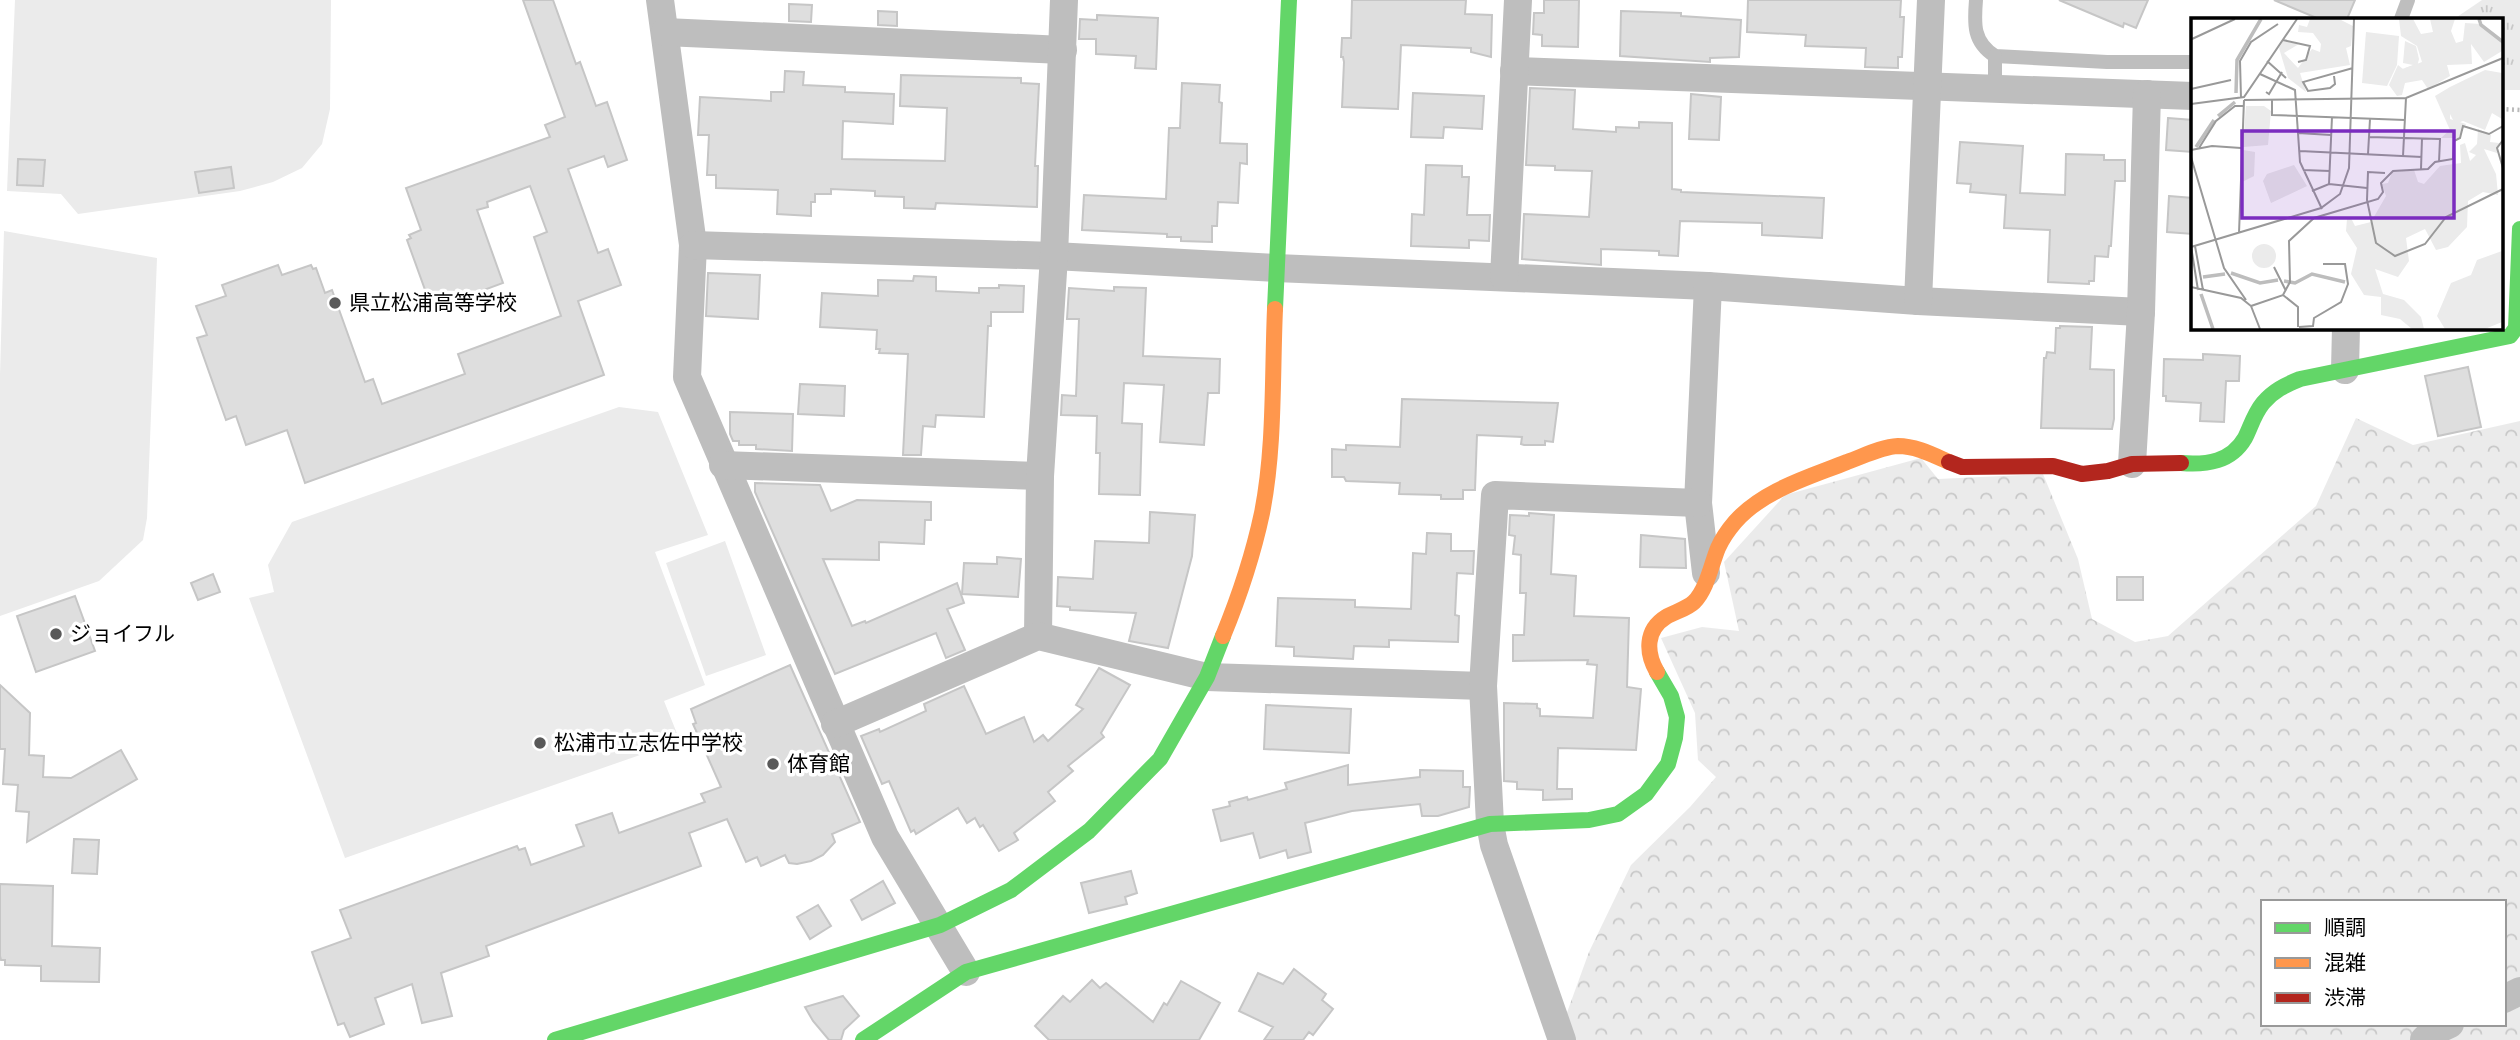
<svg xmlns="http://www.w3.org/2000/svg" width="2520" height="1040" viewBox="0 0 2520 1040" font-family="'Varela Round','Noto Sans JP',sans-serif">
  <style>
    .grass { fill: url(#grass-tufts) }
    .forest { fill: url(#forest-crowns); fill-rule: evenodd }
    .pitch { fill: #ebebeb }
    .building { fill: #dedede; stroke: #c6c6c6; stroke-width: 2 }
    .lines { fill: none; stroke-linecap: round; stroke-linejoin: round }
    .path { stroke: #b9b9b9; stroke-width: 4.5; stroke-dasharray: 2 3.5; stroke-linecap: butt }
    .lane { stroke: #bebebe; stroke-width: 14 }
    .street { stroke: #bebebe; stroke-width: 28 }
    .fast { stroke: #63d668; stroke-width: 16 }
    .slow { stroke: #ff974d; stroke-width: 16 }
    .jam { stroke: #b3261e; stroke-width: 16 }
    .poi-dot { fill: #595959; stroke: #fff; stroke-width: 2.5 }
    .labels { text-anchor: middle; stroke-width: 7; stroke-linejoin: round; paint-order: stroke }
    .poi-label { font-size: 21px; fill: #000; stroke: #fff; text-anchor: start }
    .inset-river { fill: none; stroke: #bdbdbd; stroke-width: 3.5 }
    .inset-road { fill: none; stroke: #999; stroke-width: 2 }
    .view { fill: #7b2cbf; fill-opacity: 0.15; stroke: #7b2cbf; stroke-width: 3.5 }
    .inset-edge { fill: none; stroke: #000; stroke-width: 3.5 }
  </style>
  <defs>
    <pattern id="grass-tufts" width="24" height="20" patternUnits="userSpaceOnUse" patternTransform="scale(1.75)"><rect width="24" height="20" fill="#ebebeb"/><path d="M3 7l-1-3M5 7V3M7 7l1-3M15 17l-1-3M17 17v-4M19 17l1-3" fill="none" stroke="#c8c8c8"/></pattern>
    <pattern id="forest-crowns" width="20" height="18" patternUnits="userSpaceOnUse" patternTransform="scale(1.75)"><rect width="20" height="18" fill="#ebebeb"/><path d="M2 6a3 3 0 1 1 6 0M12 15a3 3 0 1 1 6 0" fill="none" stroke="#c8c8c8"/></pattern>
  </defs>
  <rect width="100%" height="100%" fill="#fff"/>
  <path class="grass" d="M2482,0H2520V90H2501V19H2454Z"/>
  <path class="forest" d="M2356,418L2413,445L2520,421V1040H1557L1589,952L1631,865L1690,807L1716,777L1698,760L1695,713L1661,638L1702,627L1739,631L1724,562L1785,495L1921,458L1938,479L2043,474L2078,559L2092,619L2135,642L2168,636L2316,506ZM2263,902H2504V1024H2263Z"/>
  <g class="pitch">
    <path d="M15,0H331L330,109L322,144L302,168L273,182L240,191L78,214L61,194L7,191Z"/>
    <path d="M4,231L157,258L147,518L143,540L99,581L0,616V375Z"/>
    <path d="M619,407L658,412L708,535L655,552L705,685L664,701L680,741L345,858L249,598L274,592L268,565L292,522Z"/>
    <path d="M725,541L766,655L706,676L666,563Z"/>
  </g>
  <g class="building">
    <path d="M523,0H553L576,64L580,62L596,106L607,102L627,160L608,167L604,156L568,169L598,253L608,249L621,285L578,301L604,375L305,483L287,430L246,445L236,416L226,420L197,338L207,335L196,306L226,296L222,285L278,265L282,275L311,265L313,269L316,268L325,293L332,290L365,382L373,379L382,404L465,374L458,354L561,316L534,237L547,232L530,186L487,202L488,207L477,210L503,283L435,308L432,296L428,298L407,240L411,238L409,235L421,230L406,188L550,137L545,125L565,117Z"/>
    <path d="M1352,0H1466L1465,14L1492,15L1491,57L1471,52V48L1401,45L1398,109L1342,107L1344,62L1343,57H1341L1342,38H1351Z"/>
    <path d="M1544,0H1579L1578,47L1542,46V35L1533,34L1534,13H1544Z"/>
    <path d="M1748,0H1901L1900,17H1904L1902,57H1898V68L1865,67L1866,48L1805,46L1806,35L1747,32Z"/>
    <path d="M2059,0H2148L2136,28L2124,23L2123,27Z"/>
    <path d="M2274,0H2355L2347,19H2319Z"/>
    <path d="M789,4L812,5L811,22L789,21Z"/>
    <path d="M878,11L897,12V26L878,25Z"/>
    <path d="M1621,11L1681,13V16L1741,20L1739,57L1710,58V62L1620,56Z"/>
    <path d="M1097,15L1158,18L1156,69L1135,68L1136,56L1096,54V39H1079L1080,19L1097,20Z"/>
    <path d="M785,71L804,72L803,85L845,87V92L894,94L893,124L843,121L842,159L945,161L947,108L900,106L901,75L1021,78V83L1039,84L1035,166H1038L1037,207L936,203L935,209L904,208V197L875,196V191L831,189V194H815V202H811V216L777,214L778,190L716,188V175H707L709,135H698L700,97L771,101V92H784Z"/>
    <path d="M1182,83L1220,85L1219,102L1222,103L1220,143L1247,144V164L1240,163L1238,203L1218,202L1217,226H1212V242L1181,241V237H1167V234L1082,230L1084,195L1166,199L1169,128H1180Z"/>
    <path d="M1530,88L1575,90L1573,129L1616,132V127L1639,128V122L1672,123V189L1681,190V192L1824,198L1822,238L1762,235V223L1680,221L1678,256L1659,255V251L1601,249V265L1522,259L1524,214L1589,217L1592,171L1555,170V166L1526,165Z"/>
    <path d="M1413,93L1484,96L1482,129L1444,127L1443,138L1411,137Z"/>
    <path d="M1691,94L1721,97L1719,140L1689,139Z"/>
    <path d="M2168,118L2193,120V152L2166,150Z"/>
    <path d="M1960,142L2023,146L2020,193L2065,195L2066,154L2104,155V160H2125V181H2115L2111,246H2109L2108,257L2095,256L2094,281H2089V284L2048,282L2050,230L2004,228L2006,195L1970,192L1971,184L1957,183Z"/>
    <path d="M18,159L45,160L43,186L17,185Z"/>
    <path d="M1426,165L1462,166V177H1469L1467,215H1490L1489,241L1469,240V248L1411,246L1412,214L1424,215Z"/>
    <path d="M231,167L234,188L199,193L195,172Z"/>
    <path d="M2169,196L2193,198V234L2167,232Z"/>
    <path d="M708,273L760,275L758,319L706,316Z"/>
    <path d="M914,276L936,277V291L979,293V288H999V285L1024,286L1023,312H991V326H988L984,417L936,415L935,427L923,426L921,455H903L908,354L879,353L880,349H876L877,330L820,327L822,293L878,296V280L913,281Z"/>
    <path d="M1114,287L1146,288L1143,356L1220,359L1219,393H1208L1204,445L1160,442L1164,385L1124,383L1122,423L1142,424L1140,495L1099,494L1100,453H1096L1097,416L1061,415L1062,395L1076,396L1079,319H1067L1069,288L1114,291Z"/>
    <path d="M2060,326L2092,327L2090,369L2114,370V419L2112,429L2041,428L2044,358H2046L2047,352L2055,353L2056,328H2060Z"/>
    <path d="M2203,354L2240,356L2239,381H2226L2224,422L2200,421L2201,403L2166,401V396H2163L2164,359L2203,360Z"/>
    <path d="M2468,367L2481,427L2438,436L2425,376Z"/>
    <path d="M800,384L845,386L844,416L798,414Z"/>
    <path d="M1402,399L1558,403L1553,442L1545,441V445H1524L1521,444L1522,437L1477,435L1475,490H1463V499H1441V495L1399,494L1400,483L1346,481L1344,477H1332V449L1346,450V445L1400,447Z"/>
    <path d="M730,412L793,414L792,451L756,449V445H739V441H733L730,434Z"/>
    <path d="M755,483L820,485L831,511L857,500L931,502V520H925L924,544L879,542V560L823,559L852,626L865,621L866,623L957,583L964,603L947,609L965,650L946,658L936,633L835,674L755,492Z"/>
    <path d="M1150,512L1195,515L1192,556L1168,648L1129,641L1136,613L1070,610V607L1057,606L1058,577L1093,579L1095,541L1149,543Z"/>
    <path d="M1529,513L1554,515L1551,574L1576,576L1574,616L1629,618L1627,687L1641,689L1636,750L1558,748L1557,789H1572V799L1543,800V790L1517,789V782L1504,781V703L1537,704V708L1540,709V716L1593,718L1597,665L1587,664L1588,660L1513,661V635H1524L1526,593H1520L1521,555L1513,554L1515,536L1509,535L1510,515L1529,516Z"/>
    <path d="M1427,533L1451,534V551H1474L1473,574L1457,573L1455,615L1459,616L1458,642L1389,640V647L1354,646L1353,659L1294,656V647L1276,646L1278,598L1355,600V607L1411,609L1413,553L1426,554Z"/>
    <path d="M1641,535L1685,539L1686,568L1640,567Z"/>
    <path d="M997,557L1021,559L1018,597L962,594L964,563L997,564Z"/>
    <path d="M213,574L220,592L198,600L191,583Z"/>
    <rect x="2117" y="577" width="26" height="23"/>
    <path d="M75,596L95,651L36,672L17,616Z"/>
    <path d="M790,665L860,822L832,834L835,842L823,855L811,861L797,864L789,863L785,855L761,866L757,857L746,862L727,819L689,833L701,866L486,946L489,956L441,973L452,1016L422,1023L412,984L375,998L384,1024L350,1037L344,1023L338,1025L312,952L351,938L340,910L517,846L519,850L525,848L531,865L584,846L576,825L612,813L619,833L705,802L701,794L721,787L693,724L696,723L691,709Z"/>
    <path d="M1099,668L1130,685L1101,733L1104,737L1068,766L1073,771L1048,792L1055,801L1014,833L1018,840L999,851L983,825L980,827L975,818L967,823L958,808L916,834L914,830L911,832L889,781L882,784L861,736L879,729L880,732L926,711L924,704L964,686L986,734L1024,717L1034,742L1043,735L1048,741L1083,709L1076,705Z"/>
    <path d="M0,685L30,713L29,755L44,756L43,777L71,778L121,750L137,779L27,842L29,812L16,811L18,785L3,784L5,749H0Z"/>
    <path d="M1266,705L1351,709L1349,753L1264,749Z"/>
    <path d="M1348,765V785L1420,777V770L1463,771V787H1470L1469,807L1438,816H1422L1420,804L1352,811L1305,823L1311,852L1288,858L1286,850L1260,858L1253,833L1221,841L1213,810L1230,806L1229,802L1247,797L1248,800L1287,789L1285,783Z"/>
    <path d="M74,839L99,840L97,874L72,873Z"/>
    <path d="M1131,871L1137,893L1125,897L1127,904L1089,913L1081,883Z"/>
    <path d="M883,881L895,903L862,920L851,900Z"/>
    <path d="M0,884L53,886L52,946L100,948L99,982L41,981V966L5,965V960H1L0,956Z"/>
    <path d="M818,905L831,926L810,939L797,917Z"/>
    <path d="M1294,969L1326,994L1322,1000L1333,1009L1313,1035L1309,1032L1303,1040H1264L1273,1027L1239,1011L1258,973L1283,984Z"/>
    <path d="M1092,980L1100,988L1106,983L1153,1022L1164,1003L1167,1005L1181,981L1220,1003L1199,1040H1049L1035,1026L1063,996L1070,1002Z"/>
    <path d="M843,996L859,1016L844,1030L841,1040H829L813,1021L805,1007Z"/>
  </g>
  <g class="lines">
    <path class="path" d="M2501,109L2520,110"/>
    <g class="lane">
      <path d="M1976,0C1974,24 1973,42 1995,56L2107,62H2193"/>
      <path d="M2401,19L2408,0"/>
      <path d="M1995,56V88"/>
    </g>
    <g class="street">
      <path d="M660,0L693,245L687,377L885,837L966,972"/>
      <path d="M665,32L1063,50"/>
      <path d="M1514,71L2193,96"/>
      <path d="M693,245L1054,256L1276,268L1708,286L1918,301L2141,312"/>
      <path d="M1504,277L1518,0"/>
      <path d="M1918,301L1931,0"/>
      <path d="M2345,370L2346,327"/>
      <path d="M2132,464L2141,312L2147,94"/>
      <path d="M723,465L1040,476"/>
      <path d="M1706,573L1698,503L1708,286"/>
      <path d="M1038,636L1040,476L1054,256L1064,0"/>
      <path d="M835,724L1038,636L1207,677L1483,686"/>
      <path d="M2504,999L2520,991"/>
      <path d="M1562,1040L1494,845L1490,824L1483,686L1495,495L1698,503"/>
      <path d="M2424,1040L2431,1033L2450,1024"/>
    </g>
    <g class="fast">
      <path d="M1275,309L1289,0"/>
      <path d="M2181,463C2207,465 2231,462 2245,438C2251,426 2254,414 2263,403C2273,391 2285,385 2300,379L2510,336L2516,328L2520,229"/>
      <path d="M555,1040L940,925L1011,890L1089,831L1160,759L1207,677L1223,636"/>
      <path d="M863,1040L966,972L1490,824L1589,820L1618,814L1646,794L1668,764L1675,738L1677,717L1671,696L1657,672"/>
    </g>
    <g class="slow">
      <path d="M1223,636C1239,597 1253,555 1262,513C1275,447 1272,377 1275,309"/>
      <path d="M1657,672C1646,653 1645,630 1666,617C1674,612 1687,609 1694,602C1707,589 1711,565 1718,548C1722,539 1729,529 1735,522C1763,490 1810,477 1847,462C1864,456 1881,447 1898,446C1916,446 1933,455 1949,462"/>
    </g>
    <path class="jam" d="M1949,462L1962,467L2053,466L2082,474L2108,471L2132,464L2181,463"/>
  </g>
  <g class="poi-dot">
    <circle cx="335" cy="303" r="7"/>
    <circle cx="56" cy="634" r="7"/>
    <circle cx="540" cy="743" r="7"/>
    <circle cx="773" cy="764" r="7"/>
  </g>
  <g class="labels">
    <g class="poi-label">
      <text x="349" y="310">県立松浦高等学校</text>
      <text x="70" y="641">ジョイフル</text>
      <text x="554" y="750">松浦市立志佐中学校</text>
      <text x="787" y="771">体育館</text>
    </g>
  </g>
  <g transform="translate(2191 18)">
    <rect width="312" height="312" fill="#fff"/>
    <path d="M214,23L225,28L228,41L226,49L211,51L222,47L212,45ZM259,69V101L275,106L267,120H250L259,112L244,78Z" fill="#ebebeb"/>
    <path d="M119,1L150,2L162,8L160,28L155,30L159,47L109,55L115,74L97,60L88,30L92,23L108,26L93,35L107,50L121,31L129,34L130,26L122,15L107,14L108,7L116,9ZM208,1H222L230,16L242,14L239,1H264L260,13L265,25L272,23L274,5L290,6L311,22V33L293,44L280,26L281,46L256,47L259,58L237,71L231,62L214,65L211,77L206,78L198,67L207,47L212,51L231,44L226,28L210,18ZM294,52L311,55V101L301,95L294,112L272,103L264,106L256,90L259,69ZM287,111L300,117L299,124L308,125L306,135L293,131L305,156L307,177L292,174L277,183L276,209L257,229L245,232L234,211L215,220L218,243L207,259L184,251L192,276L213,282L230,299L233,311H221L209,301L190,297V279L173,277L160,256L166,230L155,213L156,201L160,200L164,208L180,204L195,178L191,166L197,165L201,154L223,152L227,164L233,166L249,148L270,145L269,127L274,125L279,143L285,137L278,134L286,126ZM61 238a12 12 0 1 1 24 0a12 12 0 1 1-24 0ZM311,233V304L294,311H254L246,298L260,265L280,257L286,242Z" fill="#ebebeb"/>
    <path d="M175,14L208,18L206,47L196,68L171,65Z" fill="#ebebeb"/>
    <path d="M55,88H73L80,93L77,127L52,129ZM52,132L64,134L63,158L51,164ZM103,147L116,168L80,185L72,163L76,156Z" fill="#ebebeb"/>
    <path class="inset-river" d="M288,1L290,7L312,24M45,75L46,42L70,1M27,98L44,84M5,129L23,102M40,255L69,265L87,262M12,259L34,256M93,263L104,265L121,256L154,264M10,276L22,311"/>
    <path class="inset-road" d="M1,21L44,1M92,22L119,28L115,42L107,44M76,43L95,60M69,56L104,72L109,144L131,191M143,58L144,66L139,70L117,73L112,64L162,50M0,71L40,62M75,74L78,76L91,54M50,80L49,43L60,24L87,6M53,82L215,80L312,40M81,82V97L214,102M0,86L53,79L106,1M107,115L140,117M178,119L249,121L248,144M312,122L306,130L312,150M8,130L25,103L44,88H52M0,132L21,128L50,130M109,133L231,139M177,136L179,101M212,138L215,80M0,139L33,250L55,282M230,151L231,120M112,152L139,153M194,155L177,154L176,182L185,225L204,238L234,226L255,199L312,171M138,166L141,99M121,173L138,166L176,170M48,215L53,82M0,228L7,272M4,228L12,272M0,229L130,190L149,176L158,150L163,1M83,249L95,273M0,269L50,280L60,288L69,311M92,277L99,264L98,223L123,200L187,181L192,174L190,165L202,153L237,151L244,144L262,141L263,123L269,120L272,108L298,116L312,108M60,288L92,277L107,289V309M108,309L122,308L123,300L150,284L157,266L154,246H132"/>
    <path class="view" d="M51,113H263V200H51Z"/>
    <rect width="312" height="312" class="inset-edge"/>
  </g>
  <rect x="2261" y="900" width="245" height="126" fill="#ffffff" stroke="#999999" stroke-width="2"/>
  <rect x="2275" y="923" width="35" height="10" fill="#63d668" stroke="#999999" stroke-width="2"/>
  <text x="2324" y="935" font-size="21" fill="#000000">順調</text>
  <rect x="2275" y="958" width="35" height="10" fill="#ff974d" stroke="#999999" stroke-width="2"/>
  <text x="2324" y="970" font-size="21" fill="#000000">混雑</text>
  <rect x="2275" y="993" width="35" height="10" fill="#b3261e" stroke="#999999" stroke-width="2"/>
  <text x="2324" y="1005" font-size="21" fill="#000000">渋滞</text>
</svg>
